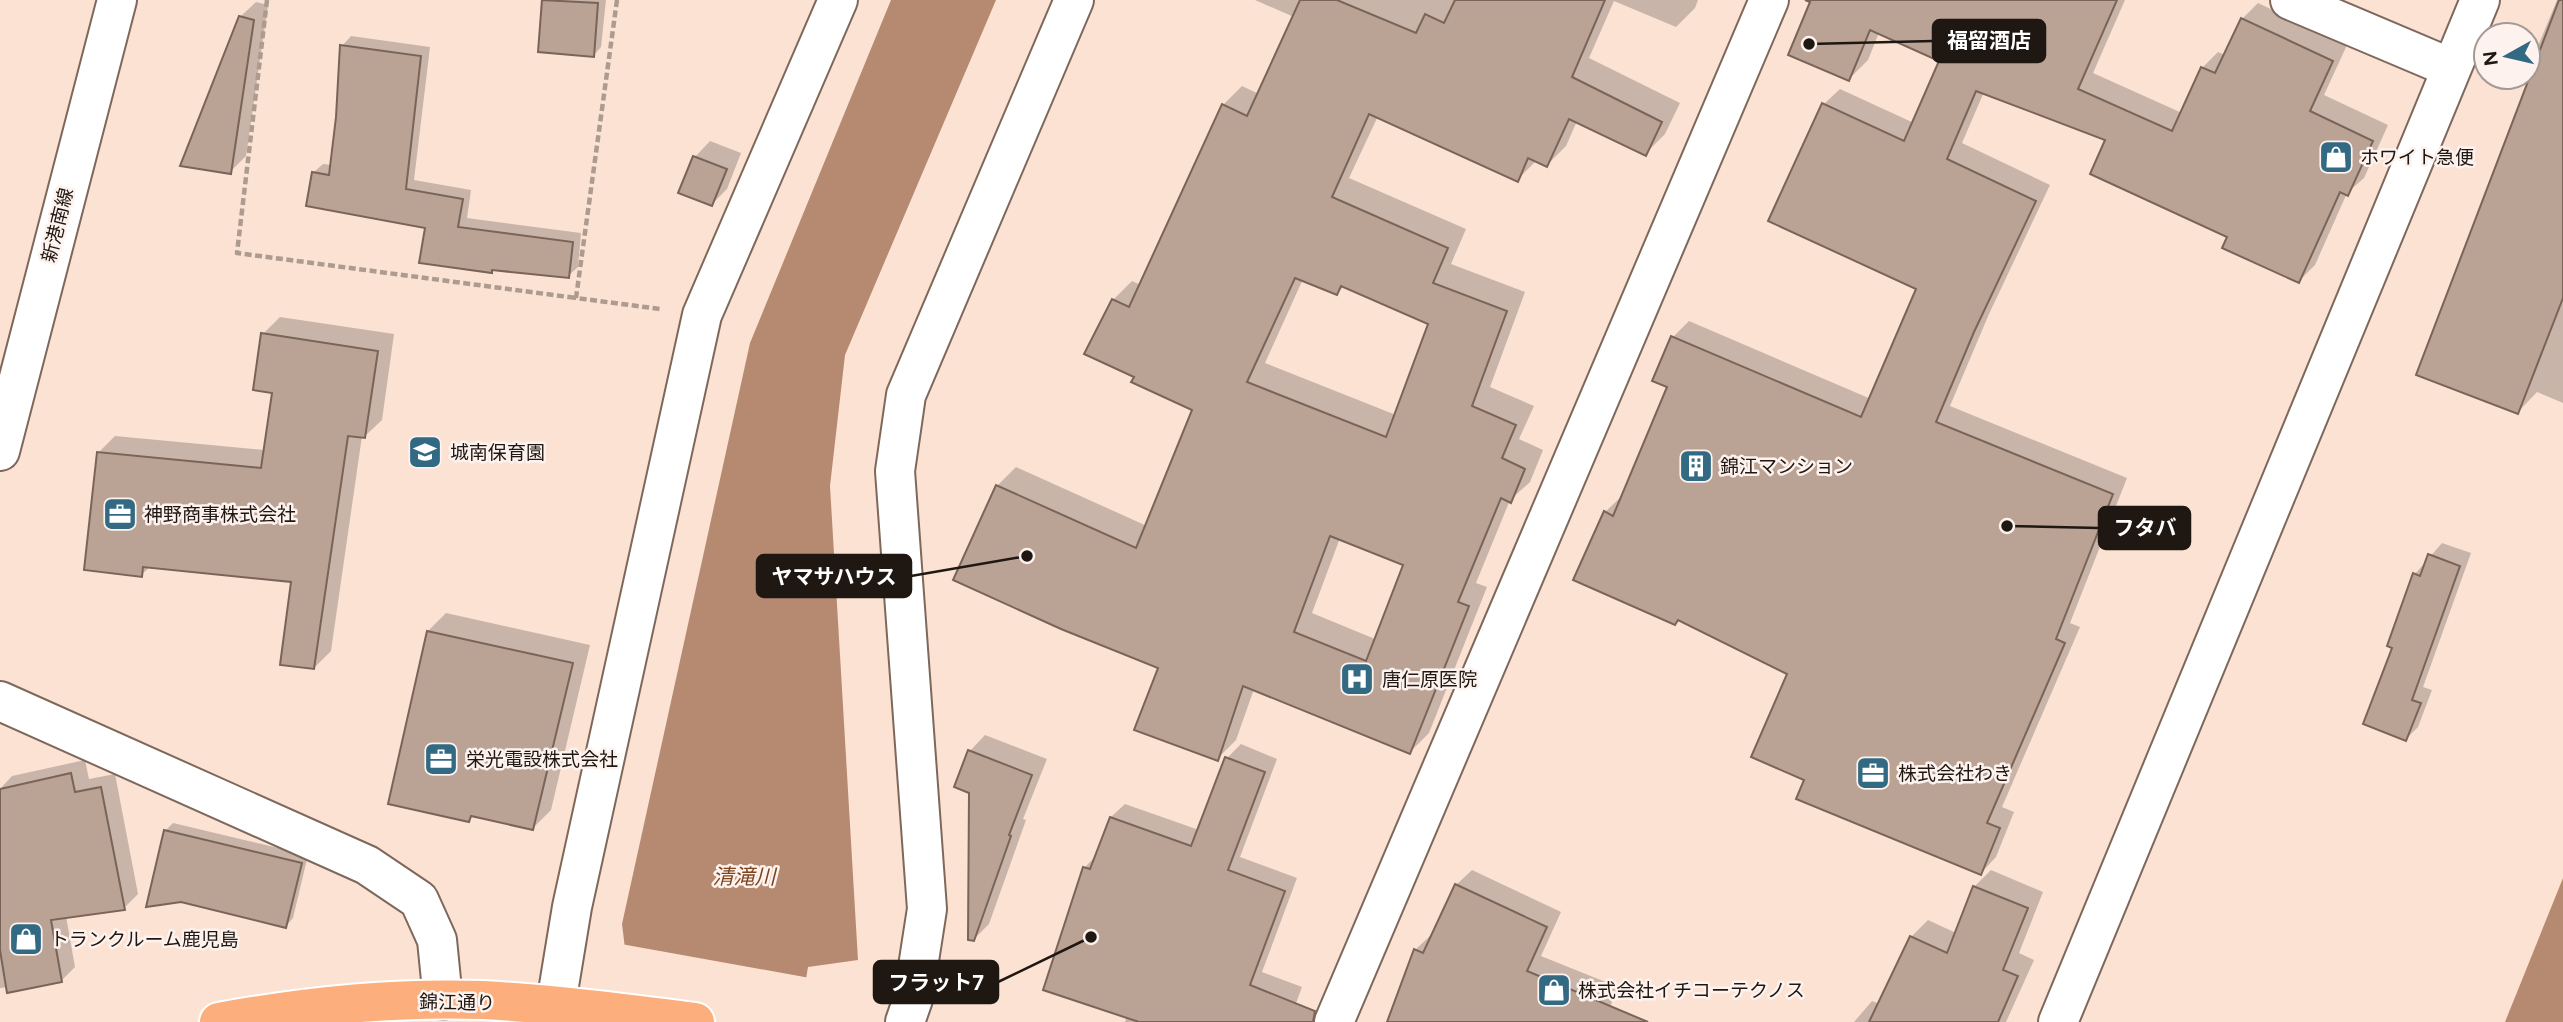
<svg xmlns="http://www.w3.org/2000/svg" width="2563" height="1022" viewBox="0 0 2563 1022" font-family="Figtree,'Noto Sans JP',sans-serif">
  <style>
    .water { fill: #b68a70 }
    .pier { fill: #fbe2d3 }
    .shadow { fill: #0003; fill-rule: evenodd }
    .building { fill: #baa295; stroke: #7a6458; stroke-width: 2; fill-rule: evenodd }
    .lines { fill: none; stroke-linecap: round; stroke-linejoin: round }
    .minor-casing { stroke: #7d685b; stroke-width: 42 }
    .tertiary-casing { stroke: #7d685b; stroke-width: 42 }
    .trunk-casing { stroke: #fff; stroke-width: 42 }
    .path { stroke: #ae9b90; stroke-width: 4.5; stroke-dasharray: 7 3.5; stroke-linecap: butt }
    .minor { stroke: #fff; stroke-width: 38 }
    .tertiary { stroke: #fff; stroke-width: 38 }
    .trunk { stroke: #fcae7c; stroke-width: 38 }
    .labels { text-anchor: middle; stroke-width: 5; stroke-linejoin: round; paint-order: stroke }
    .poi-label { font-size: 19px; fill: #1f1712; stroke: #fdf2ed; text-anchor: start }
    .street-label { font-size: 19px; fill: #1f1712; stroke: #fdf2ed }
    .water-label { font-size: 21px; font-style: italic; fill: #7e441d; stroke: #fdf2ed }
    .leader { fill: none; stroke: #1f1712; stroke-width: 2.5 }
    .callout-dot { fill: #1f1712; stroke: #fdf2ed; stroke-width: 2.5 }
    .callout { fill: #1f1712; stroke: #1f1712; stroke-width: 2.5 }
    .callout-label { font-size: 21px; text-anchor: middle; font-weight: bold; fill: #fff }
  </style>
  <rect width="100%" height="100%" fill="#fbe2d3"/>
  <g class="water">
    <path d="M891,0H996L845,355L830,486L858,960L808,967L799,1022H634L622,924L750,343Z"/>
    <path d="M2563,878V1022H2505Z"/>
  </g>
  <path class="pier" d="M621,944L810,978L803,1022H630Z"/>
  <g class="shadow">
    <path d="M541,0H606L601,47L594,55L538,50Z"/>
    <path d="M1255,0H1698L1695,8L1676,27L1614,1L1589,58L1680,103L1665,134L1646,153L1577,121L1566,146L1547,165L1537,160L1517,180L1378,116L1349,178L1466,229L1451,264L1525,292L1490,387L1534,406L1519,439L1543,450L1530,482L1510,500L1476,583L1487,587L1429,733L1410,752L1254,689L1236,740L1217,759L1160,667L997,486L1016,467L1147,526L1194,409L1136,377L1113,300L1132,281L1141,285L1223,105L1242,86L1259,94L1294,17ZM1303,279L1337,293L1344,286L1430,323L1396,415L1265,363ZM1340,538L1406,564L1375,639L1312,613Z"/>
    <path d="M1821,0H1836L1884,20L1868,60L1849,79Z"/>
    <path d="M1953,0H2125L2093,73L2182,113L2202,68L2218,52L2225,55L2242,19L2258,3L2347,45L2324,95L2388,125L2364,178L2347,193L2315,265L2299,281L2229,236L2108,139L1984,92L1962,143L2050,185L1989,314L1950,406L2127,478L2070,623L2080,627L2002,807L2014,812L1996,857L1981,873L1806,779L1790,673L1605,512L1621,497L1623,498L1669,386L1673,337L1689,321L1871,399L1918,288L1824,104L1840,89L1914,123L1937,69Z"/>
    <path d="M2557,0H2563V403L2537,392L2518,412L2543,48L2538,46Z"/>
    <path d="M256,2L268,5L246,156L230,172L240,17Z"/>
    <path d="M351,36L430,47L414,180L471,190L467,218L581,233L578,267L568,276L427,227L313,173L323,164L332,165L338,117L342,46Z"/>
    <path d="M710,141L741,153L727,189L712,204L695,157Z"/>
    <path d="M280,317L394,334L382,420L365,436H362L331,651L314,668L293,580L151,566L141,575L98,453L115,436L265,450L274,391L263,334Z"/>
    <path d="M2442,543L2471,553L2423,687L2432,690L2418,727L2406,739L2394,647L2415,574Z"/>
    <path d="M446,613L590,645L551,810L533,828L474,815L469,820L428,631Z"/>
    <path d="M985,735L1047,759L1023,819L1026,820L989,924L973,940L970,751Z"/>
    <path d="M1241,744L1277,759L1240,857L1297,878L1262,972L1302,987L1289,1022H1125L1127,1016L1046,989L1085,867L1097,855L1111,817L1125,804L1199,830L1227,758Z"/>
    <path d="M85,760L89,779L115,774L138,894L124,908L66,916L75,967L61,981L0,988V789L12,776Z"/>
    <path d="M173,823L308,855L293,918L286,926L166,830Z"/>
    <path d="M1472,870L1561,912L1541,956L1618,987L1604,1022H1389L1415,950L1431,935L1433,936L1456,885Z"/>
    <path d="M1991,870L2043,892L2019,953L2034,960L2006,1022H1854L1872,1001L1880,1004L1911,937L1928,920L1956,933L1974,887Z"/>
  </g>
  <g class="building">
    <path d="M542,0L598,3L594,57L538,52Z"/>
    <path d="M1300,0H1337L1416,33L1425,14L1444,23L1455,0H1605L1572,77L1662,122L1646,156L1569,119L1547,167L1528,158L1518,182L1369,114L1332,197L1448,248L1433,283L1507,311L1472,406L1516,425L1502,458L1525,469L1511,503L1501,498L1458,602L1469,606L1410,754L1243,686L1218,761L1134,730L1158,668L1061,629L953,580L996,485L1136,548L1192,410L1131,382L1134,377L1084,354L1112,299L1129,307L1222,104L1247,116ZM1295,278L1337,295L1341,286L1428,324L1386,437L1247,382ZM1330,536L1403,565L1366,661L1294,632Z"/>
    <path d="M1805,0H2117L2078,89L2172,131L2201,67L2215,73L2241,18L2333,61L2310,111L2373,141L2348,196L2340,192L2299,283L2222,248L2227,237L2090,174L2105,140L1976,91L1947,159L2036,201L1974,332L1936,422L2113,494L2056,639L2065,643L1987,823L2000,828L1981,875L1796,799L1804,780L1751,757L1787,674L1678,620L1675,625L1573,580L1604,511L1613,516L1667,387L1652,381L1671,336L1861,417L1916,289L1768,221L1822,103L1904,141L1939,61L1870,30L1849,81L1788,55L1810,2Z"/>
    <path d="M2559,0H2563V298L2518,414L2416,375Z"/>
    <path d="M239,16L254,20L231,174L180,166Z"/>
    <path d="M340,45L421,56L406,189L463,199L458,227L573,242L569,278L492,270V273L419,263L425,228L306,206L312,172L329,175L336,117Z"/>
    <path d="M693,156L727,169L712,206L678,193Z"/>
    <path d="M261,333L378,351L365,438L348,436L314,669L280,665L291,582L143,567L142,577L84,570L97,452L261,468L272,393L253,390Z"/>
    <path d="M2428,554L2460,566L2412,700L2421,703L2406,741L2363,724L2392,648L2387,646L2413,573L2420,576Z"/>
    <path d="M427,631L573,663L533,830L471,816L469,822L388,804Z"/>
    <path d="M968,750L1032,775L1009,835L1011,836L974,941L968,940L969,793L954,787Z"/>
    <path d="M1225,757L1265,772L1228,870L1285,891L1250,985L1315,1011L1313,1022H1139L1043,990L1083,867L1090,869L1110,817L1191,846Z"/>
    <path d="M71,773L75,792L101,787L125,910L51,920L62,982L7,993L0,950V789Z"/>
    <path d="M164,830L302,863L286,928L181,902L146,907Z"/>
    <path d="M1455,884L1547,927L1527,971L1648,1022H1387L1414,949L1423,953Z"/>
    <path d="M1973,886L2028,908L2003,970L2018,976L1998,1022H1869L1910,936L1947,953Z"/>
  </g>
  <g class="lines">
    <g class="minor-casing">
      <g id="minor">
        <path d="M2290,0L2451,68"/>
        <path d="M0,701L367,865L419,900L437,940L443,1000"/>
        <path d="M553,1022L572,907L702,315L838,0"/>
        <path d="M905,1022L913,999L927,909L895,471L906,395L1074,0"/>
        <path d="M1334,1022L1769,0"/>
        <path d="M2058,1022L2480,0"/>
      </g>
    </g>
    <g class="tertiary-casing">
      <path id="tertiary" d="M0,451L117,0"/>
    </g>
    <g class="trunk-casing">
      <path id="trunk" d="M219,1022C305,1006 396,997 483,1000C554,1004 625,1013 695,1022"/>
    </g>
    <g class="path">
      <path d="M267,0L237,253L576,298"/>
      <path d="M617,0L576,298L660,309"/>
    </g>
    <use href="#minor" class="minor"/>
    <use href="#tertiary" class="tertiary"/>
    <use href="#trunk" class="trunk"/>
  </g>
  <defs>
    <g id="shop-square" transform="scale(1.75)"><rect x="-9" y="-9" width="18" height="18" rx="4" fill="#326983" stroke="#fdf2ed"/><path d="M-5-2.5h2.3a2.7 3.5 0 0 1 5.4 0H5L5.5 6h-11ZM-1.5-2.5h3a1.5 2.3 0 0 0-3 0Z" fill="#fff"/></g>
    <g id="school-square" transform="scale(1.75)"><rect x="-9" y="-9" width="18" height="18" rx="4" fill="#326983" stroke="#fdf2ed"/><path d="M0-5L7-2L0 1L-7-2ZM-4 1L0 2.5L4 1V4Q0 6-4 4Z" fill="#fff"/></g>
    <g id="building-square" transform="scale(1.75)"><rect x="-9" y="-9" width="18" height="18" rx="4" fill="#326983" stroke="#fdf2ed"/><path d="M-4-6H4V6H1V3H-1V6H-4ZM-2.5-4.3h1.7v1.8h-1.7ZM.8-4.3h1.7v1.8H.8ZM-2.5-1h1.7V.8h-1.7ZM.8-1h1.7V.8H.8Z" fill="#fff"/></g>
    <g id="office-square" transform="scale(1.75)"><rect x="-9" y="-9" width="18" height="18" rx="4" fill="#326983" stroke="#fdf2ed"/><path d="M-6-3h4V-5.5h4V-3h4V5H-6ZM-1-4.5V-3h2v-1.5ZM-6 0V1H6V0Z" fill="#fff"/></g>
    <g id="hospital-square" transform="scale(1.75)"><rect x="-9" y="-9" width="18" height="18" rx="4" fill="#326983" stroke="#fdf2ed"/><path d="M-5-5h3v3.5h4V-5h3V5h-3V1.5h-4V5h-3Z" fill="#fff"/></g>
  </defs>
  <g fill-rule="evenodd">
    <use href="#shop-square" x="2336" y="157"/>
    <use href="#school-square" x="425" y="452"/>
    <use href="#building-square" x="1696" y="466"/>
    <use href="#office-square" x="120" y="514"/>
    <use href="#hospital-square" x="1357" y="679"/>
    <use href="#office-square" x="441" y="759"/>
    <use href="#office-square" x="1873" y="773"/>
    <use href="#shop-square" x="26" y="939"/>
    <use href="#shop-square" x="1554" y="990"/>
  </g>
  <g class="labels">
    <g class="poi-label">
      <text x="2360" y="164">ホワイト急便</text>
      <text x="450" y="459">城南保育園</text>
      <text x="1720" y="473">錦江マンション</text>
      <text x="144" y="521">神野商事株式会社</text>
      <text x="1382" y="686">唐仁原医院</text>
      <text x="466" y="766">栄光電設株式会社</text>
      <text x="1898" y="780">株式会社わき</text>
      <text x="50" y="946">トランクルーム鹿児島</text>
      <text x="1578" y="997">株式会社イチコーテクノス</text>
    </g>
    <g class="street-label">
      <text transform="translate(57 225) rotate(-76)" y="7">新港南線</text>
      <text transform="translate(457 1002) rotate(1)" y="7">錦江通り</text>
    </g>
    <g class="water-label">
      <text x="744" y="884">清滝川</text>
    </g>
  </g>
  <path class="leader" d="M1809 44L1933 41M2007 526L2099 528M1027 556L911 576M1091 937L998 982"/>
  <g class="callout-dot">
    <circle cx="1809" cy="44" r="7"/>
    <circle cx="2007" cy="526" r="7"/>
    <circle cx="1027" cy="556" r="7"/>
    <circle cx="1091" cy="937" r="7"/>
  </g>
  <g class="callout">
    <rect x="1933" y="20" width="112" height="42" rx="7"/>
    <rect x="2099" y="507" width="91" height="42" rx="7"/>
    <rect x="757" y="555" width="154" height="42" rx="7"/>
    <rect x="874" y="961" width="124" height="42" rx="7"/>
  </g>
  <g class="callout-label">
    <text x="1989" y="48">福留酒店</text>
    <text x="2145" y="535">フタバ</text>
    <text x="834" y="584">ヤマサハウス</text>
    <text x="936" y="990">フラット7</text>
  </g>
  <g transform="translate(2507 56) rotate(262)"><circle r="33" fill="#fdf2ed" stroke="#a49a95" stroke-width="2"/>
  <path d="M0-5L12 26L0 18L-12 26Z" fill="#326983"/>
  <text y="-10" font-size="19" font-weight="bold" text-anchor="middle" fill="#1f1712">N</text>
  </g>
</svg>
